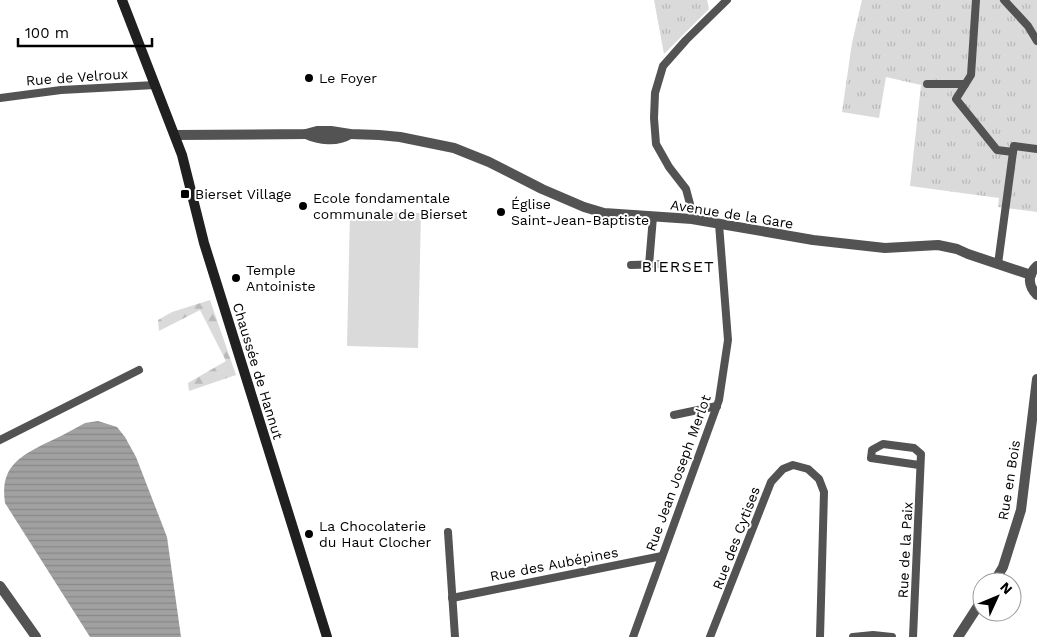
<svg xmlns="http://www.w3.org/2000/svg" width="1037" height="637" viewBox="0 0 1037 637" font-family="'Work Sans',sans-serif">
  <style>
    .grass { fill: url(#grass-tufts) }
    .forest { fill: url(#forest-firs) }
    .garden { fill: #dadada }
    .water { fill: url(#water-rules) }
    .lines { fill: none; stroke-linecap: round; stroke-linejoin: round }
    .minor { stroke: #535353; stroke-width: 8 }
    .tertiary { stroke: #535353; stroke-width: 10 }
    .secondary { stroke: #202020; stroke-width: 10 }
    .poi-dot { fill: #000; stroke: #fff; stroke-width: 2 }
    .labels { text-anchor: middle; stroke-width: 4; stroke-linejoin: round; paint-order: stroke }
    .street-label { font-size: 14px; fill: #000; stroke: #fff }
    .poi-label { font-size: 14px; fill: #000; stroke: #fff; text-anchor: start }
    .quarter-label { font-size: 16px; letter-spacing: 1px; fill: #000; stroke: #fff }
  </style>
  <defs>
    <pattern id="grass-tufts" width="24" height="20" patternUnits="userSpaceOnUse" patternTransform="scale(1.25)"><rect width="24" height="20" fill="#dadada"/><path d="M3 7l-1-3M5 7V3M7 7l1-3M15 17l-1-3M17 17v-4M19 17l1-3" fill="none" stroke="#b9b9b9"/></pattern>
    <pattern id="forest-firs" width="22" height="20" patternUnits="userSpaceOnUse" patternTransform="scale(1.25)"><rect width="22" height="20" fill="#dadada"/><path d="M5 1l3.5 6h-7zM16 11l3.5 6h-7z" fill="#b9b9b9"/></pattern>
    <pattern id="water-rules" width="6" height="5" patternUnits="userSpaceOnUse" patternTransform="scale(1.25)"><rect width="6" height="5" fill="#a1a1a1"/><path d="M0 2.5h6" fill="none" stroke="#898989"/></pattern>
  </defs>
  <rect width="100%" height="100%" fill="#fff"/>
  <g class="grass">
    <path d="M654,0H707L709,9L664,54Z"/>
    <path d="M862,0H1037V212L998,207L999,198L910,186L921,85L886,77L879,118L842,112L852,43Z"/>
  </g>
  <path class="forest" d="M210,300L236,375L189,391L188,383L226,361L200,310L159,331L158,320L172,312Z"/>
  <path class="garden" d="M350,211L421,213L418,348L347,346Z"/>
  <path class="water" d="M98,421L117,427L125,437L136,457L167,537L181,637H90L5,503C0,469 17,458 42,445C57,438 71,431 85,423Z"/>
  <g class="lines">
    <g class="minor">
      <path d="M976,0L971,75L956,99L997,150L1013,152L1014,146L1037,149"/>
      <path d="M1004,0L1028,26L1037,41"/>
      <path d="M927,84H965"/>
      <path d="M0,98L61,90L155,85"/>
      <path d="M692,219L690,204L686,189L669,167L656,144L654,118L655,93L663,66L686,40L727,0"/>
      <path d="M998,264L1013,152"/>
      <path d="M631,265L663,264"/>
      <path d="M649,265L653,217"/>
      <path d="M674,415L717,406"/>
      <path d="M0,440L139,370"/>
      <path d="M448,532L455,637"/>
      <path d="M452,598L662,556"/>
      <path d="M633,637L719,400L728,340L719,224"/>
      <path d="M710,637L771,482L783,469L793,465L808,469L819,479L824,492L820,637"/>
      <path d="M853,637L873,635L892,637"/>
      <path d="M913,637L921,454L914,448L883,444L872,450L871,458L919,465"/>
    </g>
    <g class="tertiary">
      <path d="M306,134C319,140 337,142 350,134"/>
      <path d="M175,135L306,134L317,131H331L350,134L379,135L400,137L454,148L489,162L542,189L584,207L604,213L692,219L813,240L885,248L938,245L957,249L968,254L1031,275"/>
      <path d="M1037,266C1027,275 1028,286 1037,295"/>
      <path d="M994,582L1003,567L1021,510L1037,379"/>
      <path d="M0,586L36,637"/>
      <path d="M958,637L982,600"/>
    </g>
    <path class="secondary" d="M122,0L182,155L204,243L327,637"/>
  </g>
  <g class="poi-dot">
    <circle cx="309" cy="78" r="5"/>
    <rect x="180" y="189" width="10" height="10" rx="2.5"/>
    <circle cx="303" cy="206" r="5"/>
    <circle cx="501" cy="212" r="5"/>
    <circle cx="236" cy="278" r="5"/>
    <circle cx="309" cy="534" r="5"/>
  </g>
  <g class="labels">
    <g class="street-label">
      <text transform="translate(77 77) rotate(-4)" y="5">Rue de Velroux</text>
      <text transform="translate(732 214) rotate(9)" y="5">Avenue de la Gare</text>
      <text transform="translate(258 371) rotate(73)" y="5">Chaussée de Hannut</text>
      <text transform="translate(678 473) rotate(-70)" y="5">Rue Jean Joseph Merlot</text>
      <text transform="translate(1009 480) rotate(-81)" y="5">Rue en Bois</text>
      <text transform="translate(736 538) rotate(-69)" y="5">Rue des Cytises</text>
      <text transform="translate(905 550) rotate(-87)" y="5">Rue de la Paix</text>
      <text transform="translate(554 564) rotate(-11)" y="5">Rue des Aubépines</text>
    </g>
    <g class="poi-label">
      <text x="319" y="83">Le Foyer</text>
      <text x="195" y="199">Bierset Village</text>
      <text x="313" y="203">Ecole fondamentale<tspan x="313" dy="16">communale de Bierset</tspan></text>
      <text x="511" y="209">Église<tspan x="511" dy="16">Saint-Jean-Baptiste</tspan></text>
      <text x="246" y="275">Temple<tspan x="246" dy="16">Antoiniste</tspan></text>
      <text x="319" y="531">La Chocolaterie<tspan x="319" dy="16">du Haut Clocher</tspan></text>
    </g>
    <g class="quarter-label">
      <text x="678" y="272">BIERSET</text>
    </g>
  </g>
  <g transform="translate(997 597) rotate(46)"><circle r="24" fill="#ffffff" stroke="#999999"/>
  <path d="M0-4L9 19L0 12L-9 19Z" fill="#000000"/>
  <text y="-8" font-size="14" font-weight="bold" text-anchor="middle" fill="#000000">N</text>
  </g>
  <path d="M18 38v8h134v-8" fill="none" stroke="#000000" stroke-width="2.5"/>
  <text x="25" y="38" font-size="15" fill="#000000" stroke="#ffffff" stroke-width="4" paint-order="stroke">100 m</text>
</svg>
